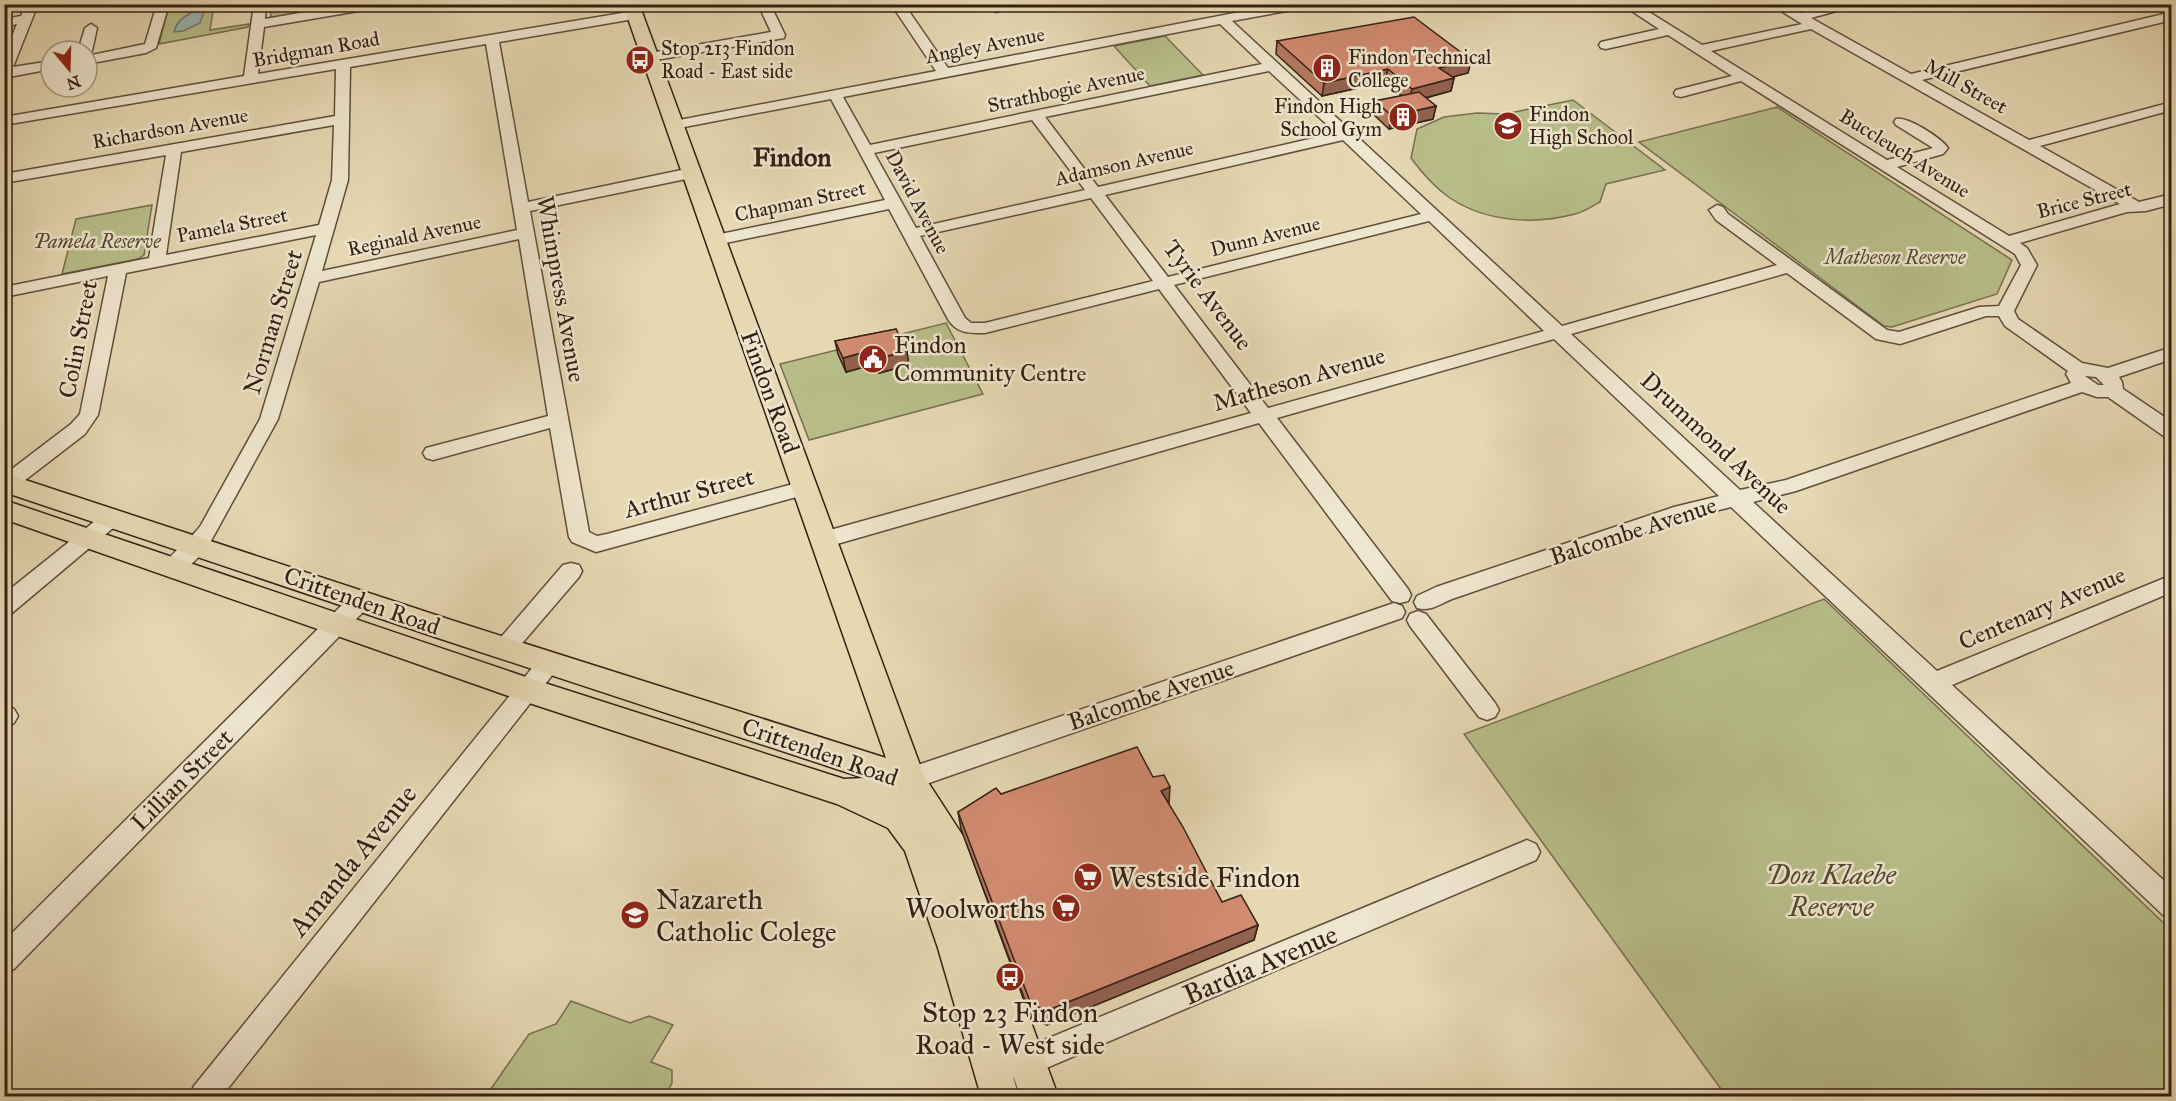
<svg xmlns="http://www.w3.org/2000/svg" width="2176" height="1101" viewBox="0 0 2176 1101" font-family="'IM FELL Great Primer',serif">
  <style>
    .green { fill: #b8be8a; stroke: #766f4f; stroke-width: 1.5 }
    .water { fill: #9ab7b7; stroke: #717b76; stroke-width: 1.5 }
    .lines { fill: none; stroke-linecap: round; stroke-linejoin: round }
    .minor-casing { stroke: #604e3c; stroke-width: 3 }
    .major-casing { stroke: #342014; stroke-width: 3 }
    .minor { fill: #eee6ce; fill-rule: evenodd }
    .major { fill: #e5d8b3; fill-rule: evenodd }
    .wall { fill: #b47861; stroke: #342014; stroke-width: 1.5 }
    .shaded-wall { fill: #92614f; stroke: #342014; stroke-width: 1.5 }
    .building { fill: #d18b71; stroke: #342014; stroke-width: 1.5 }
    .labels { text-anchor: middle; stroke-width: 5; stroke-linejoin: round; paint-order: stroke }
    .far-street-label { font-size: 20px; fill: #342014; stroke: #eee6ce }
    .far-poi-label { font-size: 20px; fill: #342014; stroke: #eee6ce; text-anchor: start }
    .far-park-label { font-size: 20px; font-style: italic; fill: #554832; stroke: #eee6ce }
    .street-label { font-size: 24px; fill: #342014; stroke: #eee6ce }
    .poi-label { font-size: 24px; fill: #342014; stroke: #eee6ce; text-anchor: start }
    .far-district-label { font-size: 26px; font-weight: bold; fill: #342014; stroke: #eee6ce }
    .near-street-label { font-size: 28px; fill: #342014; stroke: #eee6ce }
    .near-park-label { font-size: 28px; font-style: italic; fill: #554832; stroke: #eee6ce }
    .near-poi-label { font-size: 28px; fill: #342014; stroke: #eee6ce; text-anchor: start }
  </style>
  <rect width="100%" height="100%" fill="#e5d8b3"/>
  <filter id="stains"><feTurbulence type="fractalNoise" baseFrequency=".00333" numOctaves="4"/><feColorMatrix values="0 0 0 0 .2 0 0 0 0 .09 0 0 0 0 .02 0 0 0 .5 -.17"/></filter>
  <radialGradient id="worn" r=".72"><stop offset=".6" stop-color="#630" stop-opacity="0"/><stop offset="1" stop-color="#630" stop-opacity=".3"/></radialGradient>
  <g class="green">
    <path d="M270,4L354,5L271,18Z"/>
    <path d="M200,5H214L210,30L249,24L248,27L159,44L168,9Z"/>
    <path d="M1165,36L1203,75L1150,86L1114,46Z"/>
    <path d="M1573,100L1665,170L1606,184L1600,202C1592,206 1584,212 1575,214C1534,225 1486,222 1450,198C1434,187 1422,173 1411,158L1417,129L1444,117L1477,113L1505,114Z"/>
    <path d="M1777,107L2012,260L1997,294L1892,327L1884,326L1639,142Z"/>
    <path d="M152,205L144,255L138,259L62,274L76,219Z"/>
    <path d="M946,323L983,394L809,440L780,364Z"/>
    <path d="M1824,599L2171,930V1096H1726L1464,734Z"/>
    <path d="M571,1001L630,1023L649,1016L673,1025L651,1062L672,1070V1083L665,1096H486L529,1034L556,1024Z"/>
  </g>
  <path class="water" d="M205,9L200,23L183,31L174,32C177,18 192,11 205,9Z"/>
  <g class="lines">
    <g class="minor-casing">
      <g id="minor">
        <path d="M26,4H38L13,67L51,61V69L4,78V56L17,24L4,27V19L21,16Z"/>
        <path d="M157,4H169L156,48L146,53L87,64V56L145,44Z"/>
        <path d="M254,4H266L265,19L351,4H382L376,8L264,27L258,74L634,11L638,12L640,15L638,18L634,19L499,42L528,202L691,168L699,173L691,178L530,211L589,532L597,536L607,534L804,481L811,483L814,488L811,493L596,552L572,542L569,537L550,428L433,460L426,458L423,453L426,448L548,416L519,239L319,282L278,419L206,550L182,573L174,575L166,573L163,567C171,552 190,541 201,525L260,419L316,235L126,273L98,415L85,434L11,491L4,493V475L71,424L80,414L108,276L4,297V287L149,258L166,155L4,183V174L335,116L336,69L4,125V117L244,76ZM486,44L517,230L322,271L348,180L350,67ZM334,125L332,180L319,225L166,255L181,152Z"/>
        <path d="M758,4H770L785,35L784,38L650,61L643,57L650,53L771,32Z"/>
        <path d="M891,4H904L948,68L1281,4H1309L1303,8L1232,21L1562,326L1777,265L1716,220L1709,210L1717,205L1723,207L1728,214L1887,330L1899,332L1979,307L1999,306L2021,265L2015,254L1741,81L1681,97L1676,96L1674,93L1676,90L1732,76L1668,35L1606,49L1601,48L1599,45L1601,42L1659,29L1621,4H1636L1702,45L1802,24L1770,4H1786L1801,13L1837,4H1862L1811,18L1911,74L2172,12V20L1922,80L2029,140L2172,102V110L2040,146L2139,202L2172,194V204L2146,211L2127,212L2020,243L2027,248L2037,265L2014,311L2018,319L2082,363L2108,368L2172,347V359L2119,377L2122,382L2123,389L2172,422V438L2165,437L2108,397H2097L2082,392L1796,491L1753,502L1937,671L2172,575V592L1952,685L2172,888V918L2163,915L1731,507L1684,519L1452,599C1440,604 1430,612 1417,608L1414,602L1417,596L1436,587L1674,507L1719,496L1554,339L1277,418L1408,589L1411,595L1408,601L1400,603L1392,601L1259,423L823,548L816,545L813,540L816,535L823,532L1251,413L1159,289L985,333C970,333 959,334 949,321L889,209L716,245L710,243L708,240L710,237L716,235L885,200L831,99L674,129L667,125L674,121L936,71ZM1220,24L1262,64L870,145L843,97ZM1811,29L2120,204L2009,236L1897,167L1943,154L1948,148C1941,138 1908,116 1896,119L1894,122L1896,125L1933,148L1887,160L1711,51ZM1269,71L1336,133L1098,187L1045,117ZM1032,120L1085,190L916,228L874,153ZM1343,140L1421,214L1168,277L1105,195ZM1091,198L1153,281L985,323H971L965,318L920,236ZM1429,221L1544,331L1268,408L1174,285ZM1787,273L1876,339L1900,344L1986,316H1999L2005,326L2068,371L2066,374L2071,383L1786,480L1740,490L1571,334ZM2085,376L2096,377L2104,385H2098Z"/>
        <path d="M995,4H1023L996,12L990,8Z"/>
        <path d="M91,24L97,28L92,51L87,54V51H78L85,28Z"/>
        <path d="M112,511L119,513L122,518L119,523L12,613L4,615V594L105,513Z"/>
        <path d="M571,563L579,565L582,571L579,577L512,655L504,658L496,655L493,649L496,643L563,565Z"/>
        <path d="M360,593L368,595L371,601L368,607L14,969L4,973V941L352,595Z"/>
        <path d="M1394,603L1402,606L1405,612L1402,618L909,790L900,787L897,779L900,771L909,768Z"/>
        <path d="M1418,611L1426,614L1495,703L1499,710L1495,717L1487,720L1479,717L1410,626L1407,620L1410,614Z"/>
        <path d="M549,654L557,657L560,663L557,669L222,1096H189L194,1086L541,657Z"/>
        <path d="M4,705L14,709L18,716L14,723L6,726Z"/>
        <path d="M1527,840L1536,844L1540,852L1536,860L1018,1080L1008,1075L1003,1065L1008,1055Z"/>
      </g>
    </g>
    <g class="major-casing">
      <path id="major" d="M623,4H639L924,776L963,836L1058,1096H1020L1008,1060L1019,1096H981L938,948L905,851L888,828L837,804L517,699L4,519V500L529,678L844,779L864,778L441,639L4,492V473L454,621L886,758Z"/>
    </g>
    <use href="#minor" class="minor"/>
    <use href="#major" class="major"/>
  </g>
  <g class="wall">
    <path d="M1277,41L1471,60L1468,73L1452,77L1454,78L1451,91L1426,98L1436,106L1433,119L1389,129L1373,114L1375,101L1402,96L1385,82L1322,96L1276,54Z"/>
    <path d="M896,329L909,365L879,373L875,364L846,372L838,354L835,341Z"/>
    <path d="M1153,777L1222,902L1258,925L1254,940L1047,1025L1032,1019L961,829L958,812L1001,794Z"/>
  </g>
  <g class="shaded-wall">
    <path d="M1471,60L1468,73L1437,81L1439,68Z"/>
    <path d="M1388,69L1385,82L1322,96L1324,83Z"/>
    <path d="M1454,78L1451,91L1409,102L1412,89Z"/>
    <path d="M1436,106L1433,119L1389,129L1392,116Z"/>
    <path d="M872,350L875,364L846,372L843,358Z"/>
    <path d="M907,351L909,365L879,373L876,359Z"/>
    <path d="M1170,787L1169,804L1161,791Z"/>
    <path d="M1258,925L1254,940L1047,1025L1046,1011Z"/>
  </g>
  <g class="building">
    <path d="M1414,17L1471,60L1439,68L1454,78L1412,89L1388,69L1324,83L1277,41Z"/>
    <path d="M1419,92L1436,106L1392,116L1375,101Z"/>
    <path d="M896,329L907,351L876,359L872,350L843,358L835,341Z"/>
    <path d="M1137,747L1153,777L1164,775L1170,787L1161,791L1183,827L1222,902L1241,895L1258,925L1046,1011L1031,1004L958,812L996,788L1001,794Z"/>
  </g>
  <defs>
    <g id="bus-disc" transform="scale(1.5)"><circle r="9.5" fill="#8f2418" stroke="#eee6ce"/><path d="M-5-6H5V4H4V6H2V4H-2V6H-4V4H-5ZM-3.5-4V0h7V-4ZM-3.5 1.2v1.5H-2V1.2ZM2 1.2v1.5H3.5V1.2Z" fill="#fff"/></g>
    <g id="building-disc" transform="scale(1.5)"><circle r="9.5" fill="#8f2418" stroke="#eee6ce"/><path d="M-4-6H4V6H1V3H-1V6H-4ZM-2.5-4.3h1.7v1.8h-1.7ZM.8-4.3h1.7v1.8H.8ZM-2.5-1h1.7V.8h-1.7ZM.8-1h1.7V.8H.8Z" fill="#fff"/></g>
    <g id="school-disc" transform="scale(1.5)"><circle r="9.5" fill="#8f2418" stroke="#eee6ce"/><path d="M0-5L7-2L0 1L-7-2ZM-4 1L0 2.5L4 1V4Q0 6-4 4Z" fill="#fff"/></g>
    <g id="civic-disc" transform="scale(1.5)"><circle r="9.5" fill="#8f2418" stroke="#eee6ce"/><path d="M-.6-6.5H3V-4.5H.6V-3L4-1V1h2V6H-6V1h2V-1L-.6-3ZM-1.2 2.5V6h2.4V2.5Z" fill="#fff"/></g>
    <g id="supermarket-disc" transform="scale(1.5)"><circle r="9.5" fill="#8f2418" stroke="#eee6ce"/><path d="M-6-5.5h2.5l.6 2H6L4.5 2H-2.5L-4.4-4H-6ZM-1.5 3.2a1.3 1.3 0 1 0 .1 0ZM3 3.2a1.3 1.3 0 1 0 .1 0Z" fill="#fff"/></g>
  </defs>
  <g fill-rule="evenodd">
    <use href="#bus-disc" x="640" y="60"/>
    <use href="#building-disc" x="1327" y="68"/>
    <use href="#building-disc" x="1403" y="117"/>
    <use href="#school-disc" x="1508" y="126"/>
    <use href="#civic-disc" x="873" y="359"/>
    <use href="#supermarket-disc" x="1088" y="877"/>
    <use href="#supermarket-disc" x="1066" y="908"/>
    <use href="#school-disc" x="635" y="915"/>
    <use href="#bus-disc" x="1010" y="977"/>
  </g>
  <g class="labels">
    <g class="far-street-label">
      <text transform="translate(985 45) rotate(-11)" y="7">Angley Avenue</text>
      <text transform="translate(316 49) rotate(-10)" y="7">Bridgman Road</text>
      <text transform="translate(1966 86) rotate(29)" y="7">Mill Street</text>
      <text transform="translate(1066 89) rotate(-12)" y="7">Strathbogie Avenue</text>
      <text transform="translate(170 128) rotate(-10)" y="7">Richardson Avenue</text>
      <text transform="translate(1905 153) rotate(32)" y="7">Buccleuch Avenue</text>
      <text transform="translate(1124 163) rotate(-13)" y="7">Adamson Avenue</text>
      <text transform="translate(2084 200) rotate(-14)" y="7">Brice Street</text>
      <text transform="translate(800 201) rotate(-12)" y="7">Chapman Street</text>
      <text transform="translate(918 202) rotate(62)" y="7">David Avenue</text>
      <text transform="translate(232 225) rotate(-11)" y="7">Pamela Street</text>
      <text transform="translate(414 235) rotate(-12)" y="7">Reginald Avenue</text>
      <text transform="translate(1265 236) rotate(-14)" y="7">Dunn Avenue</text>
    </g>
    <g class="far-poi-label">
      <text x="661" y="55">Stop 213 Findon<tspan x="661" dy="23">Road - East side</tspan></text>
      <text x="1348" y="64">Findon Technical<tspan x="1348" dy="23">College</tspan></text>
      <text x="1382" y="113" text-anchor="end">Findon High<tspan x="1382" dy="23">School Gym</tspan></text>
      <text x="1529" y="121">Findon<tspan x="1529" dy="23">High School</tspan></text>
    </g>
    <g class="far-park-label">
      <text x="97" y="248">Pamela Reserve</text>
      <text x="1895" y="264">Matheson Reserve</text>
    </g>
    <g class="street-label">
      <text transform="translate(561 289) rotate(80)" y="8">Whimpress Avenue</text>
      <text transform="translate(1208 295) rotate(53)" y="8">Tyrie Avenue</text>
      <text transform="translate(273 322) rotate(-73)" y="8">Norman Street</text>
      <text transform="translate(78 339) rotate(-79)" y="8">Colin Street</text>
      <text transform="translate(1299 379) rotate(-16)" y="8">Matheson Avenue</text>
      <text transform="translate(770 392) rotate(70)" y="8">Findon Road</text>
      <text transform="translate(1716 443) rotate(43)" y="8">Drummond Avenue</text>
      <text transform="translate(689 493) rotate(-15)" y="8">Arthur Street</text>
      <text transform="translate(1633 531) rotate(-18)" y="8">Balcombe Avenue</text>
      <text transform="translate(362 601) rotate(19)" y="8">Crittenden Road</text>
      <text transform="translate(2042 608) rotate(-23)" y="8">Centenary Avenue</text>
      <text transform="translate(1151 695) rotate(-19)" y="8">Balcombe Avenue</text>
      <text transform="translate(820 752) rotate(19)" y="8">Crittenden Road</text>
      <text transform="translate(182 780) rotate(-45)" y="8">Lillian Street</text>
    </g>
    <g class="poi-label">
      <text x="894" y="353">Findon<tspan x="894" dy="28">Community Centre</tspan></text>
    </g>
    <g class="far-district-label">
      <text x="792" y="166">Findon</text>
    </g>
    <g class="near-street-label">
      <text transform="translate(352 860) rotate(-51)" y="10">Amanda Avenue</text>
      <text transform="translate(1260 964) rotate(-23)" y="10">Bardia Avenue</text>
    </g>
    <g class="near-park-label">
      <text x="1831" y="884">Don Klaebe<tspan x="1831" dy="32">Reserve</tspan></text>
    </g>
    <g class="near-poi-label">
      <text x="1109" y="887">Westside Findon</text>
      <text x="656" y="909">Nazareth<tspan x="656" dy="32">Catholic Colege</tspan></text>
      <text x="1045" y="918" text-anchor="end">Woolworths</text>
      <text x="1010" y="1022" text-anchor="middle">Stop 23 Findon<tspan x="1010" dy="32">Road - West side</tspan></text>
    </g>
  </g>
  <rect width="2176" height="1101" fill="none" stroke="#e5d8b3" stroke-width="24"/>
  <rect x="6" y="6" width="2164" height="1089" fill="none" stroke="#342014" stroke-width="3"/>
  <rect x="12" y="12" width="2152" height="1077" fill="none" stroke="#342014" stroke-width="1.5"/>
  <g transform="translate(69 69) rotate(161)"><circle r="28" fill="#eee6ce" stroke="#a49784" stroke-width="1.5"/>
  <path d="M0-4.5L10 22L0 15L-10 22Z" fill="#8f2418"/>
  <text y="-9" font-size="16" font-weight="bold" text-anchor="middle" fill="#342014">N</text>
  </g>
  <rect width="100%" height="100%" filter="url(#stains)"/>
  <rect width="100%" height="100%" fill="url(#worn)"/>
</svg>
